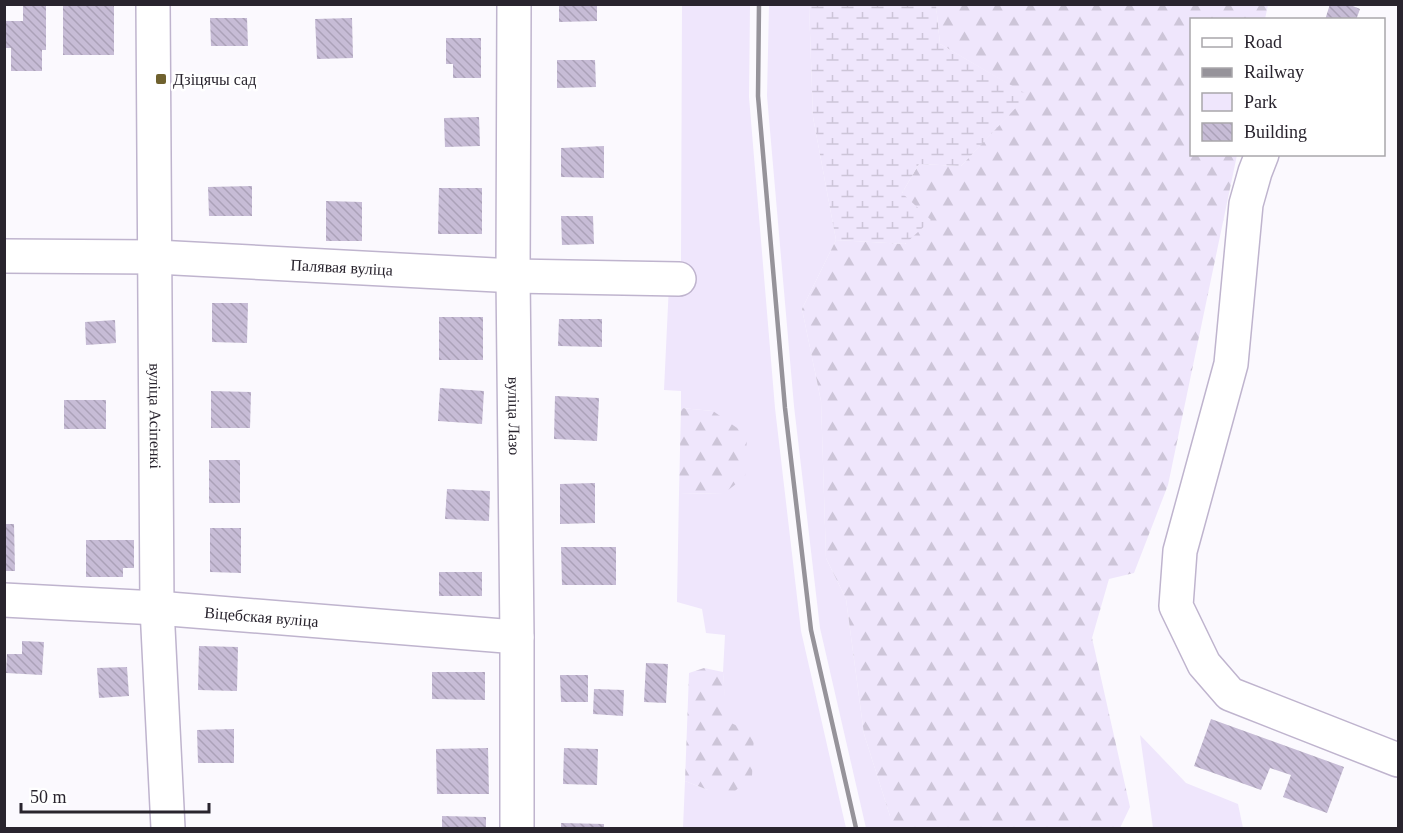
<svg xmlns="http://www.w3.org/2000/svg" width="1403" height="833" viewBox="0 0 1403 833" font-family="'Times New Roman',serif">
  <style>
    .green { fill: #efe6fc }
    .forest { fill: url(#forest-firs) }
    .wetland { fill: url(#wetland-marsh) }
    .building { fill: url(#building-back-hatch) }
    .lines { fill: none; stroke-linecap: round; stroke-linejoin: round }
    .minor-casing { stroke: #bfb4ce; stroke-width: 36 }
    .minor { stroke: #fff; stroke-width: 33 }
    .rail { stroke: #96939a; stroke-width: 4.5 }
    .poi-dot { fill: #6f612e; stroke: #fff; stroke-width: 2 }
    .labels { text-anchor: middle; stroke-width: 5; stroke-linejoin: round; paint-order: stroke }
    .poi-label { font-size: 16px; fill: #29242e; stroke: #fff; text-anchor: start }
    .street-label { font-size: 16px; fill: #29242e; stroke: #fff }
  </style>
  <defs>
    <pattern id="forest-firs" width="22" height="20" patternUnits="userSpaceOnUse" patternTransform="scale(1.5)"><rect width="22" height="20" fill="#efe6fc"/><path d="M5 1l3.5 6h-7zM16 11l3.5 6h-7z" fill="#cdc5d8"/></pattern>
    <pattern id="wetland-marsh" width="20" height="14" patternUnits="userSpaceOnUse" patternTransform="scale(1.5)"><rect width="20" height="14" fill="#efe6fc"/><path d="M1 5h8M5 5V1M11 12h8M15 12V8" fill="none" stroke="#cdc5d8"/></pattern>
    <pattern id="building-back-hatch" width="6" height="6" patternUnits="userSpaceOnUse" patternTransform="scale(1.5)"><rect width="6" height="6" fill="#c7bcd6"/><path d="M-1 5l2 2M0 0l6 6M5-1l2 2" fill="none" stroke="#aba1b8"/></pattern>
  </defs>
  <rect width="100%" height="100%" fill="#fbf9fe"/>
  <g class="green">
    <path d="M682,5H750L749,97L775,408L801,631L846,828H683L685,781L708,790L726,721L723,672L725,635L706,633L702,609L677,602L679,493L723,494L713,411L681,408V391L664,390L670,263L681,262Z"/>
    <path d="M769,5H809L813,117L836,240L802,309L821,401L826,558L846,599L864,734L890,816V828H866L820,628L794,406L767,96Z"/>
    <path d="M1140,735L1186,783L1238,804L1243,828H1153Z"/>
  </g>
  <g class="forest">
    <path d="M936,5H1268L1265,19L1192,20V154L1237,155L1168,485L1134,573L1109,579L1092,638L1130,807L1120,828H890V816L864,734L846,599L826,558L821,401L802,309L836,240L906,244L902,193L919,164L961,166L1027,95L940,44Z"/>
    <path d="M681,408L713,411L747,435L745,477L723,494L679,493Z"/>
    <path d="M704,668L723,672L727,721L754,734L752,776L735,791L708,790L685,781L689,673Z"/>
  </g>
  <path class="wetland" d="M809,5H936L940,44L1028,95L961,166L919,164L902,193L931,220L905,244L836,240L813,117Z"/>
  <g class="building">
    <path d="M23,4H46V50H42V71H11V48H4V21H23Z"/>
    <rect x="63" y="4" width="51" height="51"/>
    <path d="M559,4H597V21L559,22Z"/>
    <path d="M1330,4H1348L1360,9L1356,20H1325Z"/>
    <path d="M210,18H247L248,46H211Z"/>
    <path d="M352,18L353,58L317,59L315,19Z"/>
    <path d="M446,38H481V78H453V64H446Z"/>
    <path d="M557,60H595L596,87L557,88Z"/>
    <path d="M479,117L480,146L445,147L444,118Z"/>
    <path d="M604,146V178L561,177V148Z"/>
    <path d="M252,186V216H209L208,187Z"/>
    <path d="M439,188H482V234H438Z"/>
    <path d="M326,201L362,202V241H326Z"/>
    <path d="M561,216H593L594,244L562,245Z"/>
    <path d="M212,303H248L247,343L212,342Z"/>
    <rect x="439" y="317" width="44" height="43"/>
    <path d="M559,319H602V347L558,346Z"/>
    <path d="M115,320L116,343L86,345L85,322Z"/>
    <path d="M440,388L484,391L482,424L438,421Z"/>
    <path d="M211,391L251,392L250,428H211Z"/>
    <path d="M555,396L599,398L597,441L554,439Z"/>
    <rect x="64" y="400" width="42" height="29"/>
    <rect x="209" y="460" width="31" height="43"/>
    <path d="M595,483V523L560,524V484Z"/>
    <path d="M447,489L490,491L489,521L445,519Z"/>
    <path d="M4,524H14L15,571H4Z"/>
    <path d="M210,528H241V573L210,572Z"/>
    <path d="M86,540H134V568H123V577H86Z"/>
    <path d="M561,547H616V585H562Z"/>
    <rect x="439" y="572" width="43" height="24"/>
    <path d="M22,641L44,642L42,675L6,673L7,654H22Z"/>
    <path d="M199,646L238,647L237,691L198,690Z"/>
    <path d="M646,663L668,664L666,703L644,702Z"/>
    <path d="M127,667L129,696L99,698L97,668Z"/>
    <path d="M432,672H485V700L432,699Z"/>
    <path d="M560,675H588V702H561Z"/>
    <path d="M594,689L624,690L623,716L593,714Z"/>
    <path d="M1211,719L1344,767L1327,813L1283,797L1291,775L1270,768L1261,790L1194,766Z"/>
    <path d="M234,729V763H198L197,730Z"/>
    <path d="M488,748L489,794H437L436,749Z"/>
    <path d="M564,748L598,749L597,785L563,784Z"/>
    <path d="M442,816L486,817V828H442Z"/>
    <path d="M561,823L604,824V828H561Z"/>
  </g>
  <g class="lines">
    <g class="minor-casing">
      <g id="minor">
        <path id="s1" d="M153,4L157,608L168,828"/>
        <path id="s2" d="M514,4L513,276L517,637V828"/>
        <path d="M1262,154L1255,172L1246,204L1231,364L1180,551L1176,606L1204,664L1230,694L1398,760"/>
        <path id="s3" d="M4,256L156,257L513,276L679,279"/>
        <path id="s4" d="M4,600L157,608L517,637"/>
      </g>
    </g>
    <use href="#minor" class="minor"/>
    <path class="rail" d="M759,4L758,96L785,408L811,630L856,828"/>
  </g>
  <rect class="poi-dot" x="155" y="73" width="12" height="12" rx="3"/>
  <g class="labels">
    <g class="poi-label">
      <text x="173" y="85">Дзіцячы сад</text>
    </g>
    <g class="street-label">
      <text dy="6" stroke="none"><textPath href="#s3" startOffset="338">Палявая вуліца</textPath></text>
      <text dy="6" stroke="none"><textPath href="#s1" startOffset="412">вуліца Асіпенкі</textPath></text>
      <text dy="6" stroke="none"><textPath href="#s2" startOffset="412">вуліца Лазо</textPath></text>
      <text dy="6" stroke="none"><textPath href="#s4" startOffset="258">Віцебская вуліца</textPath></text>
    </g>
  </g>
  <rect width="1403" height="833" fill="none" stroke="#29242e" stroke-width="12"/>
  <rect x="1190" y="18" width="195" height="138" fill="#ffffff" stroke="#a9a7ab" stroke-width="1.5"/>
  <rect x="1202" y="38" width="30" height="9" fill="#ffffff" stroke="#a9a7ab" stroke-width="1.5"/>
  <text x="1244" y="48" font-size="18" fill="#29242e">Road</text>
  <rect x="1202" y="68" width="30" height="9" fill="#96939a" stroke="#a9a7ab" stroke-width="1.5"/>
  <text x="1244" y="78" font-size="18" fill="#29242e">Railway</text>
  <rect x="1202" y="93" width="30" height="18" fill="#efe6fc" stroke="#a9a7ab" stroke-width="1.5"/>
  <text x="1244" y="108" font-size="18" fill="#29242e">Park</text>
  <rect x="1202" y="123" width="30" height="18" fill="url(#building-back-hatch)" stroke="#a9a7ab" stroke-width="1.5"/>
  <text x="1244" y="138" font-size="18" fill="#29242e">Building</text>
  <path d="M21 803v9h188v-9" fill="none" stroke="#29242e" stroke-width="3"/>
  <text x="30" y="803" font-size="18" fill="#29242e" stroke="#ffffff" stroke-width="4.5" paint-order="stroke">50 m</text>
</svg>
